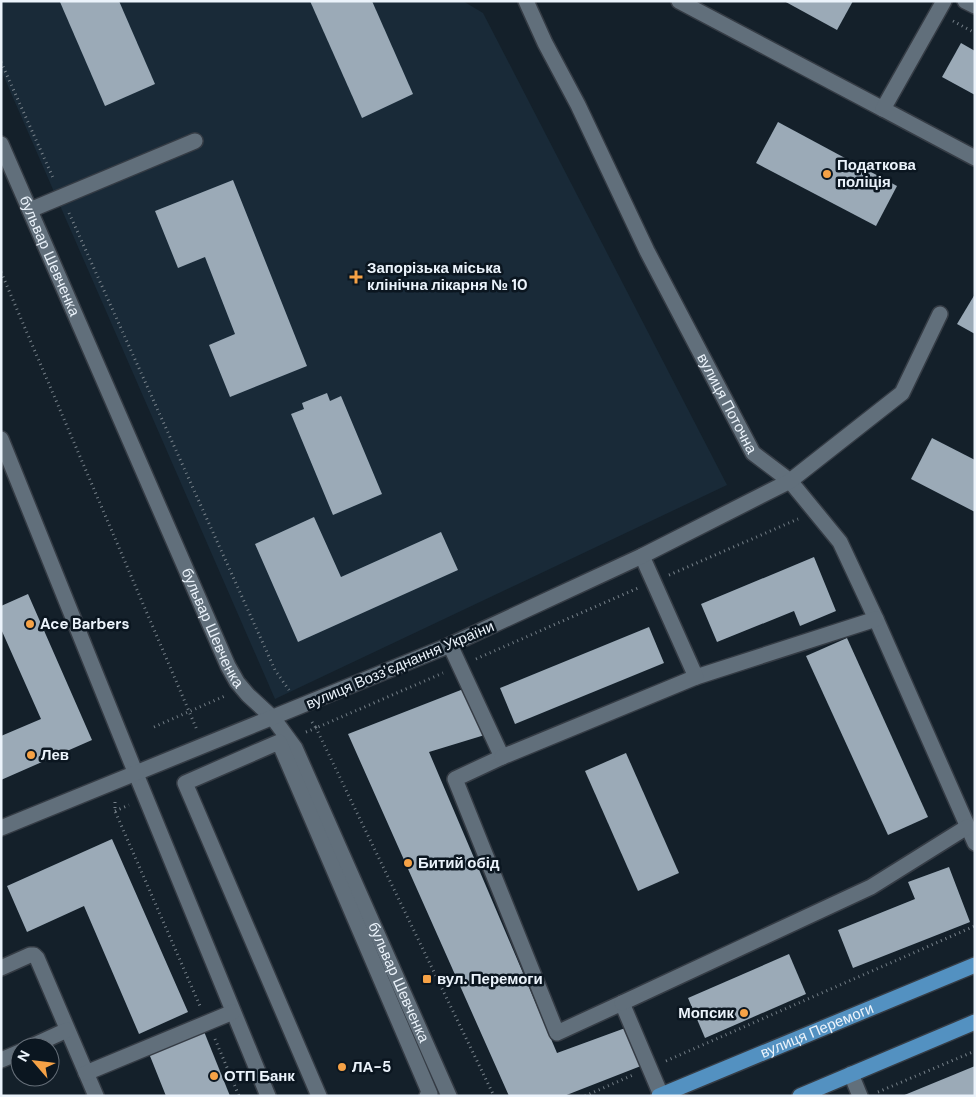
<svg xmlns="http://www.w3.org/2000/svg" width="976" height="1097" viewBox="0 0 976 1097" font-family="'DM Sans',sans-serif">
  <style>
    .built { fill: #192a38 }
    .building { fill: #9baab7 }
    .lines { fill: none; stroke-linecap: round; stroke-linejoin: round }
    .minor-casing { stroke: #353c45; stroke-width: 18 }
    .major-casing { stroke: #353c45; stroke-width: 18 }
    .path { stroke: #768089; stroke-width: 3; stroke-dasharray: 1 4; stroke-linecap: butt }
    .minor { stroke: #616f7b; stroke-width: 15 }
    .major { stroke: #5391c1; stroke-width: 15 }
    .poi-dot { fill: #f6a246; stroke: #0b1620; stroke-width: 2 }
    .labels { text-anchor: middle; stroke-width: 5; stroke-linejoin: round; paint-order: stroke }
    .poi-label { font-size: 15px; font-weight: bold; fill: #ebf3fb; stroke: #0b1620; text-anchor: start }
    .street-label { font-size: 15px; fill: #ebf3fb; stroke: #0b1620 }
  </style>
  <rect width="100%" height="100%" fill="#14202a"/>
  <path class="built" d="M1,1H463L483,13L727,485L275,699L1,70Z"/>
  <g class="building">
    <path d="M63,1H119L155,84L105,106L60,2Z"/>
    <path d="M310,1H372L413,94L362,118Z"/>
    <path d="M784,1H853L837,30Z"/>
    <path d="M961,43L975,51V95L942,77Z"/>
    <path d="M778,122L897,186L876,226L756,163Z"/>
    <path d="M233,180L307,366L230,397L209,345L235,334L205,257L178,268L155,211Z"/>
    <path d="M975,294V334L957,324Z"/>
    <path d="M327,393L330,401L341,396L382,494L333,515L291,414L304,409L302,403Z"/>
    <path d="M932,438L975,460V512L911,479Z"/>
    <path d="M314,517L341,577L441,532L458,570L298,642L255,544Z"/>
    <path d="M814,557L836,611L800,626L794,611L717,642L701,604Z"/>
    <path d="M28,594L92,740L1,780V736L41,719L1,629V606Z"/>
    <path d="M649,627L664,663L515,724L500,688Z"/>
    <path d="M847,638L928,817L888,835L806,656Z"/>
    <path d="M466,688L488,734L429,752L557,1053L628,1027L646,1064L564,1096H509L348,734Z"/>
    <path d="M626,753L679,873L638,891L585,771Z"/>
    <path d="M112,839L188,1012L139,1034L84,906L27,932L7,886Z"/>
    <path d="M949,867L970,922L853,968L838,930L915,899L908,882Z"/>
    <path d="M789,954L806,994L705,1038L688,998Z"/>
    <path d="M203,1029L230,1096H166L148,1051Z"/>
    <path d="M975,1066V1096H902Z"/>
  </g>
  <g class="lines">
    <g class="minor-casing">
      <g id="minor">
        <path id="s1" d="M526,1L545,43L578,105L647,251L753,453L790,481L840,542L876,619L975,843"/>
        <path d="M679,1L883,109"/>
        <path d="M944,1L883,109L975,158"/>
        <path d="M965,1L975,6"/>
        <path id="s2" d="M1,144L228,666L237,682L248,695L273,718L295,748L449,1096"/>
        <path d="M30,210L195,141"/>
        <path d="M1,439L136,774L268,1096"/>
        <path d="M450,645L502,757L455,779L557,1033L622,1003L661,1095"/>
        <path d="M696,677L876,619"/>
        <path d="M502,757L696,677L642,556"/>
        <path d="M1,828L450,645L642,556L790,481L902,393L940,314"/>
        <path d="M1,968L30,955H34L37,958L96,1096"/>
        <path d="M622,1003L871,887L967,827"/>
        <path d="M30,1047L67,1030"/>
        <path d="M1,1060L20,1052"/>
        <path d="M86,1073L233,1012"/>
        <path d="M851,1074L860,1096"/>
        <path d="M319,1096L185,783L279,742L430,1094L427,1096"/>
      </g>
    </g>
    <g class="major-casing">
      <g id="major">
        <path id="s3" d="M659,1096L975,965"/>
        <path d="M800,1096L975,1022"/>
      </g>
    </g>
    <g class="path">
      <path d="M953,21L975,33"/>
      <path d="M1,62L54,180"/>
      <path d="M69,213L275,670L289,690"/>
      <path d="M1,272L197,730"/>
      <path d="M669,575L798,519"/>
      <path d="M476,659L638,588"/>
      <path d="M312,722L316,728L443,673"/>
      <path d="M154,727L225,696"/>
      <path d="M306,732L316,728L494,1096"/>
      <path d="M115,802V811L200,1006"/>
      <path d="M115,811L129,805"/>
      <path d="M215,1039L239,1096"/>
      <path d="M666,1061L975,926"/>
      <path d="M878,1092L975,1051"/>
      <path d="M585,1096L633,1075"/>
    </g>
    <use href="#minor" class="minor"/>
    <use href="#major" class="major"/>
  </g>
  <g class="poi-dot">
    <circle cx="827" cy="174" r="5"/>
    <path d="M353.5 269.5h5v5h5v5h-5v5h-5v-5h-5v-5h5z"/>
    <circle cx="30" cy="624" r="5"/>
    <circle cx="31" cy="755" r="5"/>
    <circle cx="408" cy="863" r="5"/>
    <rect x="422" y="974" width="10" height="10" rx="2.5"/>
    <circle cx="744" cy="1013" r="5"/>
    <circle cx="342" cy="1067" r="5"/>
    <circle cx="214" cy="1076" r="5"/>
  </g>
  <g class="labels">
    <g class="poi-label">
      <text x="837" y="170">Податкова<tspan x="837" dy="17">поліція</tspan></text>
      <text x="367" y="273">Запорізька міська<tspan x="367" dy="17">клінічна лікарня № 10</tspan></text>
      <text x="40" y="629">Ace Barbers</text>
      <text x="41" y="760">Лев</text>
      <text x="418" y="868">Битий обід</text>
      <text x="437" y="984">вул. Перемоги</text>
      <text x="734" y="1018" text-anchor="end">Мопсик</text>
      <text x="352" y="1072">ЛА-5</text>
      <text x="224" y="1081">ОТП Банк</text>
    </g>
    <g class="street-label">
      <text dy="5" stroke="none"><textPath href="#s2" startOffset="122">бульвар Шевченка</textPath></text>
      <text dy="5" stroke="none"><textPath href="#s1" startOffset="450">вулиця Поточна</textPath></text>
      <text dy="5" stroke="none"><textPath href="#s2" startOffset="528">бульвар Шевченка</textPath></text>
      <text transform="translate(400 665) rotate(-23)" y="5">вулиця Воззʼєднання України</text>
      <text dy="5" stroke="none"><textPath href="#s2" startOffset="932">бульвар Шевченка</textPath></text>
      <text dy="5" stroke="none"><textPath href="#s3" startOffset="171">вулиця Перемоги</textPath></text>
    </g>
  </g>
  <rect width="976" height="1097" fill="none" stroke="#ebf3fb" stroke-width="5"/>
  <g transform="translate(35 1062) rotate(298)"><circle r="24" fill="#0b1620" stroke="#656e78"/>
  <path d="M0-4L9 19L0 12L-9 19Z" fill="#f6a246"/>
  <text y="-8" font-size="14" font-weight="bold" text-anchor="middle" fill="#ebf3fb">N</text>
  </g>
</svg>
